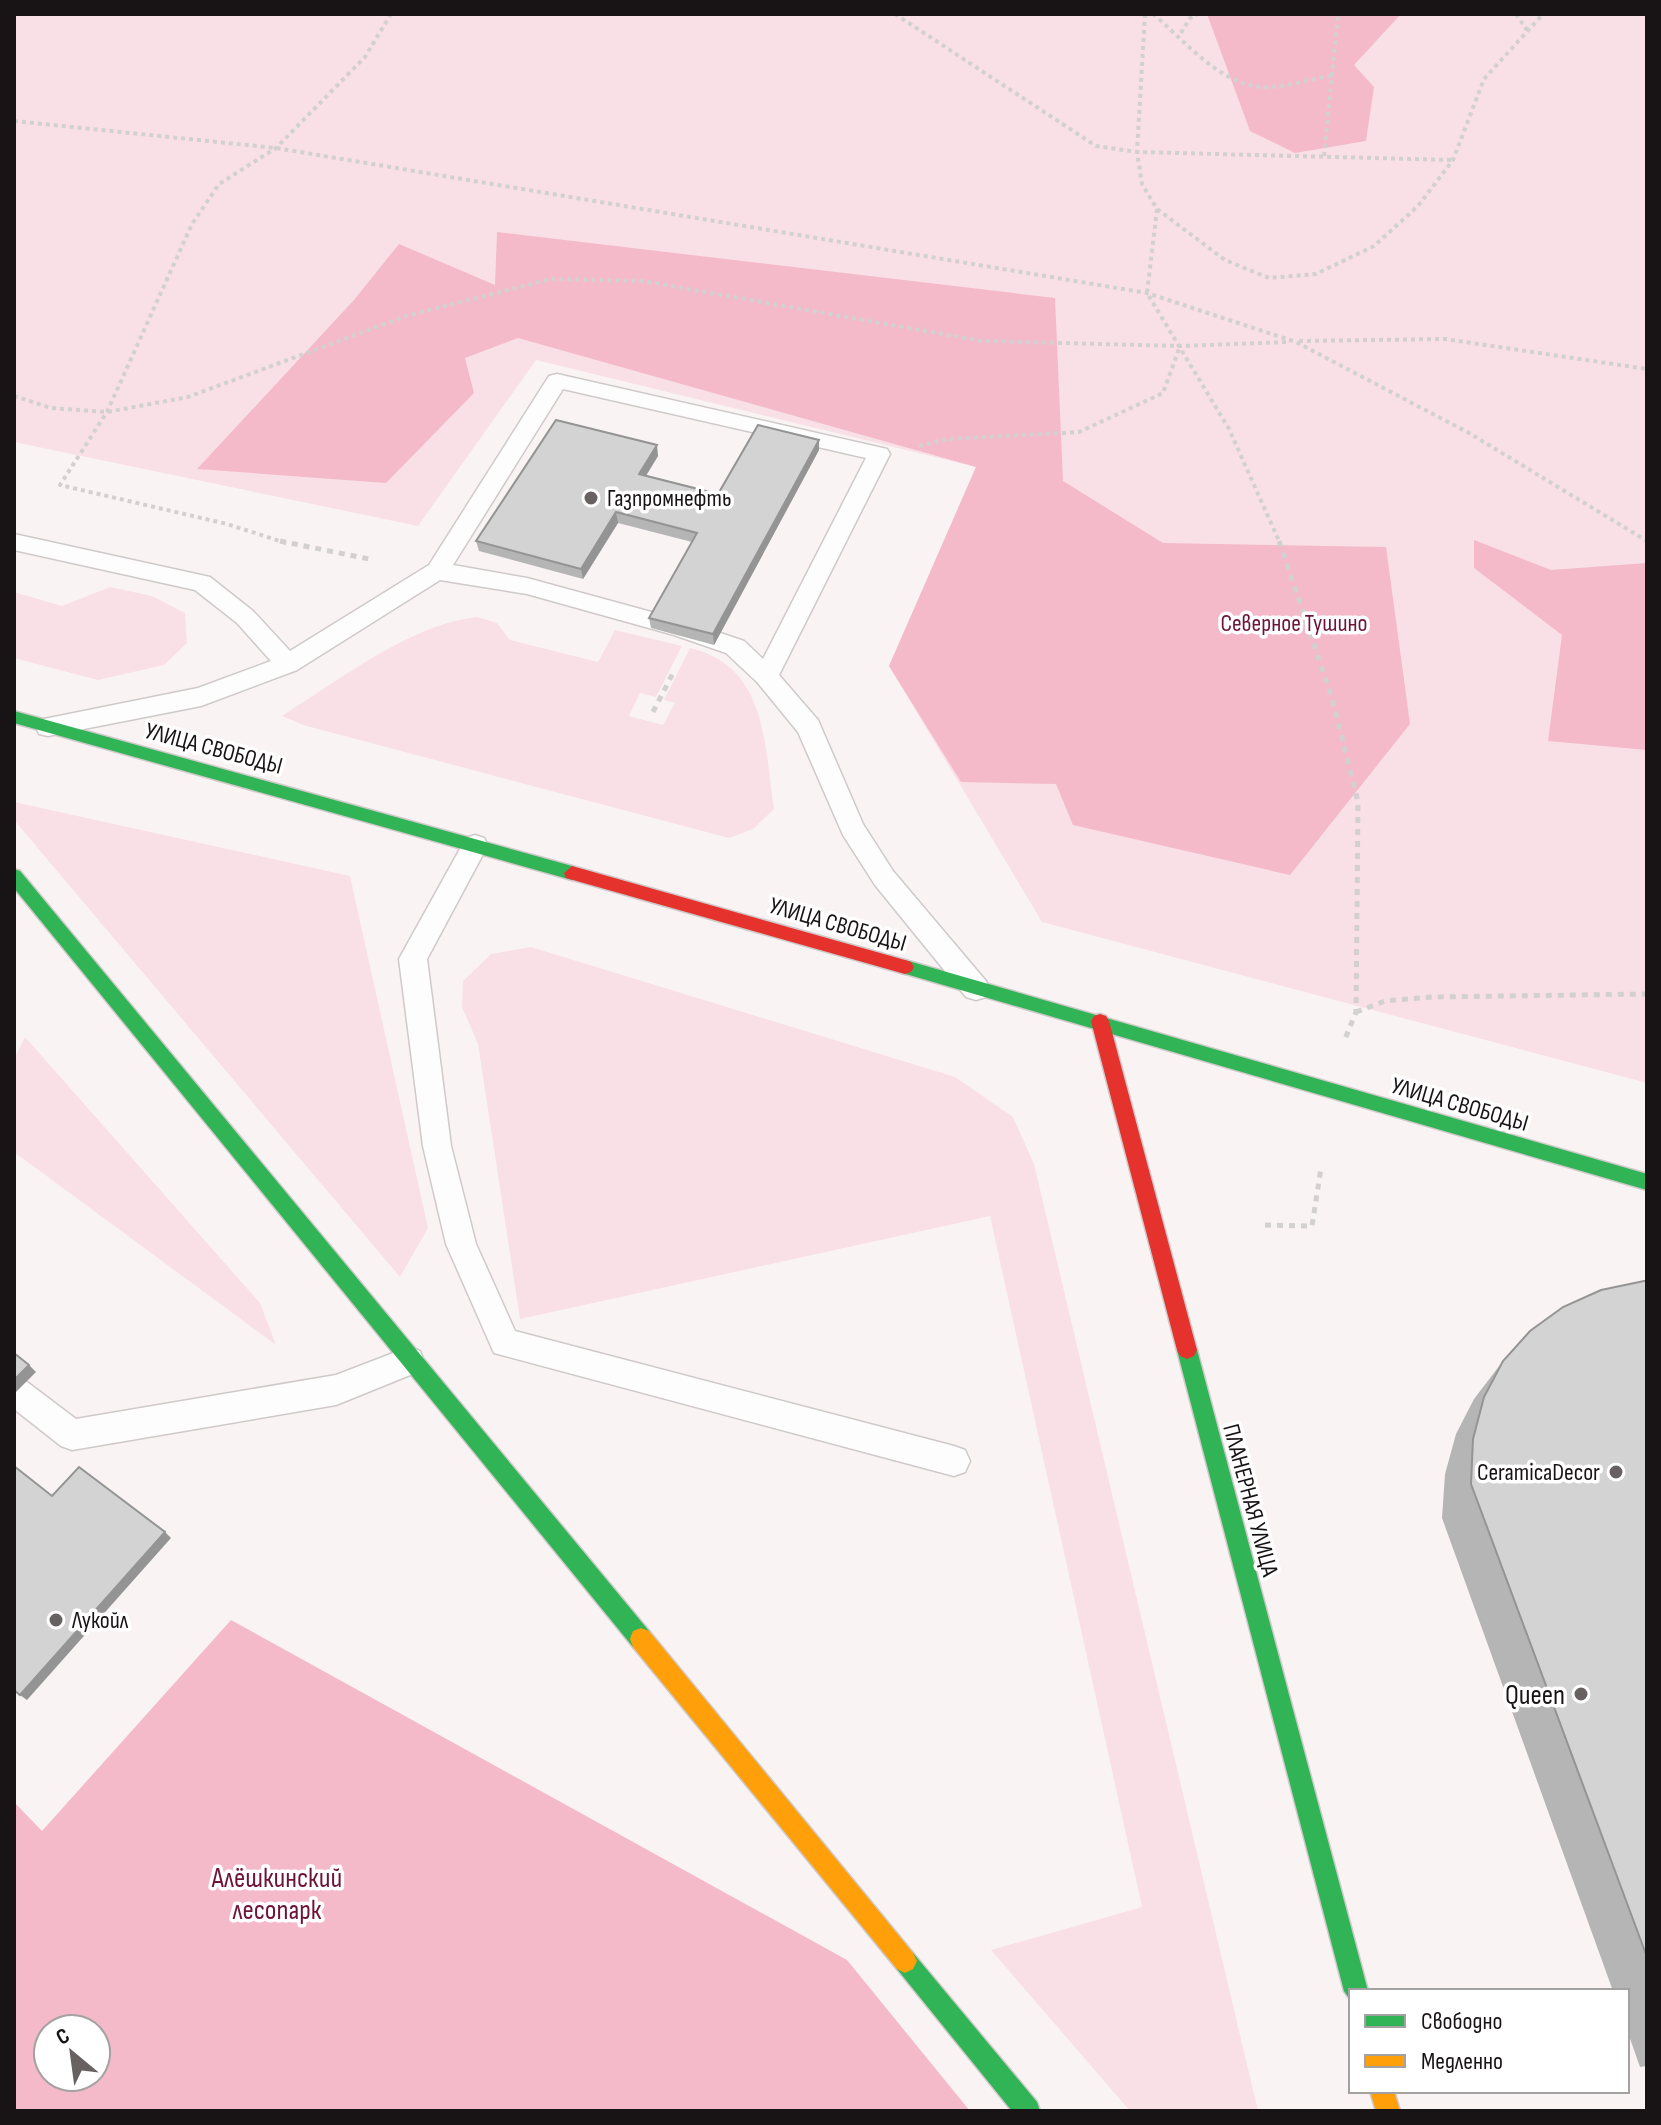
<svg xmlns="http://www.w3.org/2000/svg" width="1661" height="2125" viewBox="0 0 1661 2125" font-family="'Sofia Sans Condensed',sans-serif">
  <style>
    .green { fill: #f9e0e6 }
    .forest { fill: #f4baca; fill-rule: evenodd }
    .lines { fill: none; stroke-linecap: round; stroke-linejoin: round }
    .lane-casing { stroke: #cfc9ca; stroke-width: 3 }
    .fast-casing { stroke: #cfc9ca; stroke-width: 3 }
    .slow-casing { stroke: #cfc9ca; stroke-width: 3 }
    .jam-casing { stroke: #cfc9ca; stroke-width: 3 }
    .path-far1 { stroke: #d2d0d0; stroke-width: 4; stroke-dasharray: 4 4; stroke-linecap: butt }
    .path { stroke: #d2d0d0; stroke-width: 5; stroke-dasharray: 6 6; stroke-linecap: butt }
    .lane { fill: #fefdfd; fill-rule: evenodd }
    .fast { fill: #30b455; fill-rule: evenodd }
    .slow { fill: #ff9f0a; fill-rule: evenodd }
    .jam { fill: #e5322d; fill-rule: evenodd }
    .wall { fill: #b6b5b6 }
    .shaded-wall { fill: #949494 }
    .building { fill: #d4d3d4; stroke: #949494; stroke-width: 2 }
    .poi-dot { fill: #676162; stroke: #fff; stroke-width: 3 }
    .labels { text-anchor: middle; stroke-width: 7; stroke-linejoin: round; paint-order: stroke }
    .poi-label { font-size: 24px; fill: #181314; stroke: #fff; text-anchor: start }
    .park-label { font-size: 24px; fill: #6d1437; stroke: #fff }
    .street-label { font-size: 24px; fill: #181314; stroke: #fff }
    .near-poi-label { font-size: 28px; fill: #181314; stroke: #fff; text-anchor: end }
    .near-park-label { font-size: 28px; fill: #6d1437; stroke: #fff }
  </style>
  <rect width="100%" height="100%" fill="#faf3f4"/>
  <g class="green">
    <path d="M14,14H1647V1083L1042,922L889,666L976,467L536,360L418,526L14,442Z"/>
    <path d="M110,587L152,596L185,613L187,643L164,665L98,680L14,658V592L62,606Z"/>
    <path d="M478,617L497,623L510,640L598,662L615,630L682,646L656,697L640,693L629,716L663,725L675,703L664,700L690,648C768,666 764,746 774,809L753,829L729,838L303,725L282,716C338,681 412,623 478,617Z"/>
    <path d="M14,802L350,876L428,1228L400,1277L14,820Z"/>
    <path d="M531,947L955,1077L1013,1117L1034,1164L1258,2111H1130L991,1950L1142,1907L990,1216L520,1319L478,1044L462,1007L463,981L491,954Z"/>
    <path d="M25,1037L260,1303L276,1345L14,1152V1059Z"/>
  </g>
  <g class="forest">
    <path d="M1207,14H1401L1354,65L1374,87L1366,141L1295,153L1250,131Z"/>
    <path d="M497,232L1055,298L1063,481L1163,543L1386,547L1410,724L1290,875L1073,825L1056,784L961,782L889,666L976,467L518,338L465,358L474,393L386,483L197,469L354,300L399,244L495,285Z"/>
    <path d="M1474,540L1551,570L1647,563V750L1548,741L1562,635L1474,568Z"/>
    <path d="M231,1620L847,1960L970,2111H14V1802L42,1831ZM48,2029H96V2077H48Z"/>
  </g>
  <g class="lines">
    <g class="lane-casing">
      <g id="lane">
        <path d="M557,374L887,449L890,454L779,675L818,720L863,824L893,871L986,981L990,989L986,997L976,1000L966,997L875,885L843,835L798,732L757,682L726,653L674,635L527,594L440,580L297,670L201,706L48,736L39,734L36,727L39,720L198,688L271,661L237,623L195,590L14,550V534L210,577L253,611L290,651L429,565L549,376ZM563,389L866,458L763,659L744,641L688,622L527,578L453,565Z"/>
        <path d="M475,835L484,838L488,845L427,959L451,1146L476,1244L515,1331L954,1446L965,1450L970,1461L965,1472L954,1476L494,1353L446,1244L423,1146L399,959L466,838Z"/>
        <path d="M409,1347L420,1351L424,1361L420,1371L336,1405L72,1450L61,1446L14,1409L16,1377L27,1382L76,1419L336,1375Z"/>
      </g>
    </g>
    <g class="fast-casing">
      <g id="fast">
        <path d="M14,711L572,866L580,873L572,880L14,723Z"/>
        <path d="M14,869L20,871L649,1631L652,1639L649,1647L641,1650L633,1647L14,888Z"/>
        <path d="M905,960L1647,1174V1190L899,972L896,967L899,962Z"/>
        <path d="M1187,1341L1194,1344L1197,1350L1368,1991H1351V2001L1344,1991L1177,1350L1180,1344Z"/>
        <path d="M905,1949L913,1953L1037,2102L1040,2111H1012L897,1969L893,1961L897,1953Z"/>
      </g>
    </g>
    <g class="slow-casing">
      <g id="slow">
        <path d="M641,1628L649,1631L913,1953L917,1961L913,1969L905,1973L897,1969L633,1647L630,1639L633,1631Z"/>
        <path d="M1370,2091H1394L1400,2111H1376Z"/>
      </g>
    </g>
    <g class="jam-casing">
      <g id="jam">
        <path d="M572,866L905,960L911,962L914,967L911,972L905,974L566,878L564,873Z"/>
        <path d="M1100,1014L1106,1016L1109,1021L1197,1350L1194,1356L1187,1359L1180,1356L1177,1350L1091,1021L1094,1016Z"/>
      </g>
    </g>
    <g class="path-far1">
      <path d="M895,14L1096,146L1137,152L1453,160"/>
      <path d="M1145,14L1137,152L1142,184L1157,209L1225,260L1269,278L1316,274L1374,246L1418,206L1453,160L1484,79L1543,14"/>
      <path d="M1153,14C1183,39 1220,85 1262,87C1285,88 1309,79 1331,76"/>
      <path d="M1516,14L1527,30"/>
      <path d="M1181,33L1190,18L1198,14"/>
      <path d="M14,121L276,148L1147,293L1296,342L1469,433L1647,541"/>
      <path d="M1324,156L1338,14"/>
      <path d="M1157,209L1147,293L1229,429L1280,543"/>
      <path d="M1299,341L1445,339L1647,369"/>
      <path d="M14,396L51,408L107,412L188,397L406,316L551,279L643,281L982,341L1180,346L1289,342"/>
      <path d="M919,446L948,439L1079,432L1163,393L1180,346"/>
      <path d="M286,543L227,524L60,485L107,412L192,224L219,184L276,148L365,57L391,14"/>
    </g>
    <g class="path">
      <path d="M280,541L369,559"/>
      <path d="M1279,541L1332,698L1358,802L1356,1012L1345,1039"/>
      <path d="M653,712L673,673"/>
      <path d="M1356,1012L1385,1001L1431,997L1647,994"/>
      <path d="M1265,1225L1312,1226L1321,1168"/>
    </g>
    <use href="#lane" class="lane"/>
    <use href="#fast" class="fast"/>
    <use href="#slow" class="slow"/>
    <use href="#jam" class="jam"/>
  </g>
  <g class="wall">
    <path d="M819,450L714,645L651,628L649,618L692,542L618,523L583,579L479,551L476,541L658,456L646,476L718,494Z"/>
    <path d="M1647,1281V2066L1640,2067L1627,2030V1991H1613L1442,1518L1445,1474L1456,1434L1474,1399L1503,1361Z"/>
  </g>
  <g class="shaded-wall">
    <path d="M819,440V450L714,645L713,634Z"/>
    <path d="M657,445L658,456L640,485L639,474Z"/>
    <path d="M616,512L618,523L583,579L581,569Z"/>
    <path d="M29,1365L36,1372L14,1394V1380Z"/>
    <path d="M165,1532L171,1538L27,1700L20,1695Z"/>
  </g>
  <g class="building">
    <path d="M556,420L657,445L639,474L718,494L758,425L819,440L713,634L649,618L697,533L616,512L581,569L476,541Z"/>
    <path d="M1644,1281H1647V1957L1471,1484L1473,1439L1484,1397L1503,1361L1530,1331L1563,1307L1601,1290Z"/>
    <path d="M14,1353L29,1365L14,1380Z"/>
    <path d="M14,1466L52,1496L79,1467L165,1532L20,1695L14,1690Z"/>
  </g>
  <g class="poi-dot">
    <circle cx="591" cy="498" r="8"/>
    <circle cx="1616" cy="1472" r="8"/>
    <circle cx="56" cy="1620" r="8"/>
    <circle cx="1581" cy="1694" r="8"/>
  </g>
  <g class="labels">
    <g class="poi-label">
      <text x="607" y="506">Газпромнефть</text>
      <text x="1600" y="1480" text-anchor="end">CeramicaDecor</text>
      <text x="72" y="1628">Лукойл</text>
    </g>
    <g class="park-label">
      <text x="1294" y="631">Северное Тушино</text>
    </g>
    <g class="street-label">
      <text transform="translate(214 748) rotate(15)" y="8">УЛИЦА СВОБОДЫ</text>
      <text transform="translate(838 924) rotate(16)" y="8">УЛИЦА СВОБОДЫ</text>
      <text transform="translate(1460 1104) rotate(16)" y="8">УЛИЦА СВОБОДЫ</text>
      <text transform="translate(1251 1500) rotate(75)" y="8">ПЛАНЕРНАЯ УЛИЦА</text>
    </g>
    <g class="near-poi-label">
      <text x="1565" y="1704">Queen</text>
    </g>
    <g class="near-park-label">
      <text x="277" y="1887">Алёшкинский<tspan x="277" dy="32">лесопарк</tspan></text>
    </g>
  </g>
  <rect width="1661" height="2125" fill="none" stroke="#181314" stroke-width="32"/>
  <rect x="1349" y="1989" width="280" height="104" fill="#ffffff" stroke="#a3a1a1" stroke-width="2"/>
  <rect x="1365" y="2015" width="40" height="12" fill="#30b455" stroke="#a3a1a1" stroke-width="2"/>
  <text x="1421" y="2029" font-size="24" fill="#181314">Свободно</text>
  <rect x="1365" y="2055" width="40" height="12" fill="#ff9f0a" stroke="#a3a1a1" stroke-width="2"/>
  <text x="1421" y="2069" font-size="24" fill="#181314">Медленно</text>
  <g transform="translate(72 2053) rotate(331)"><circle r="38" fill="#ffffff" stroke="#a3a1a1" stroke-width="2"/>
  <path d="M0-6L14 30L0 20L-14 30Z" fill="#676162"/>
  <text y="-12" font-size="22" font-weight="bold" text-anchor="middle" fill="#181314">С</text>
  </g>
</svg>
